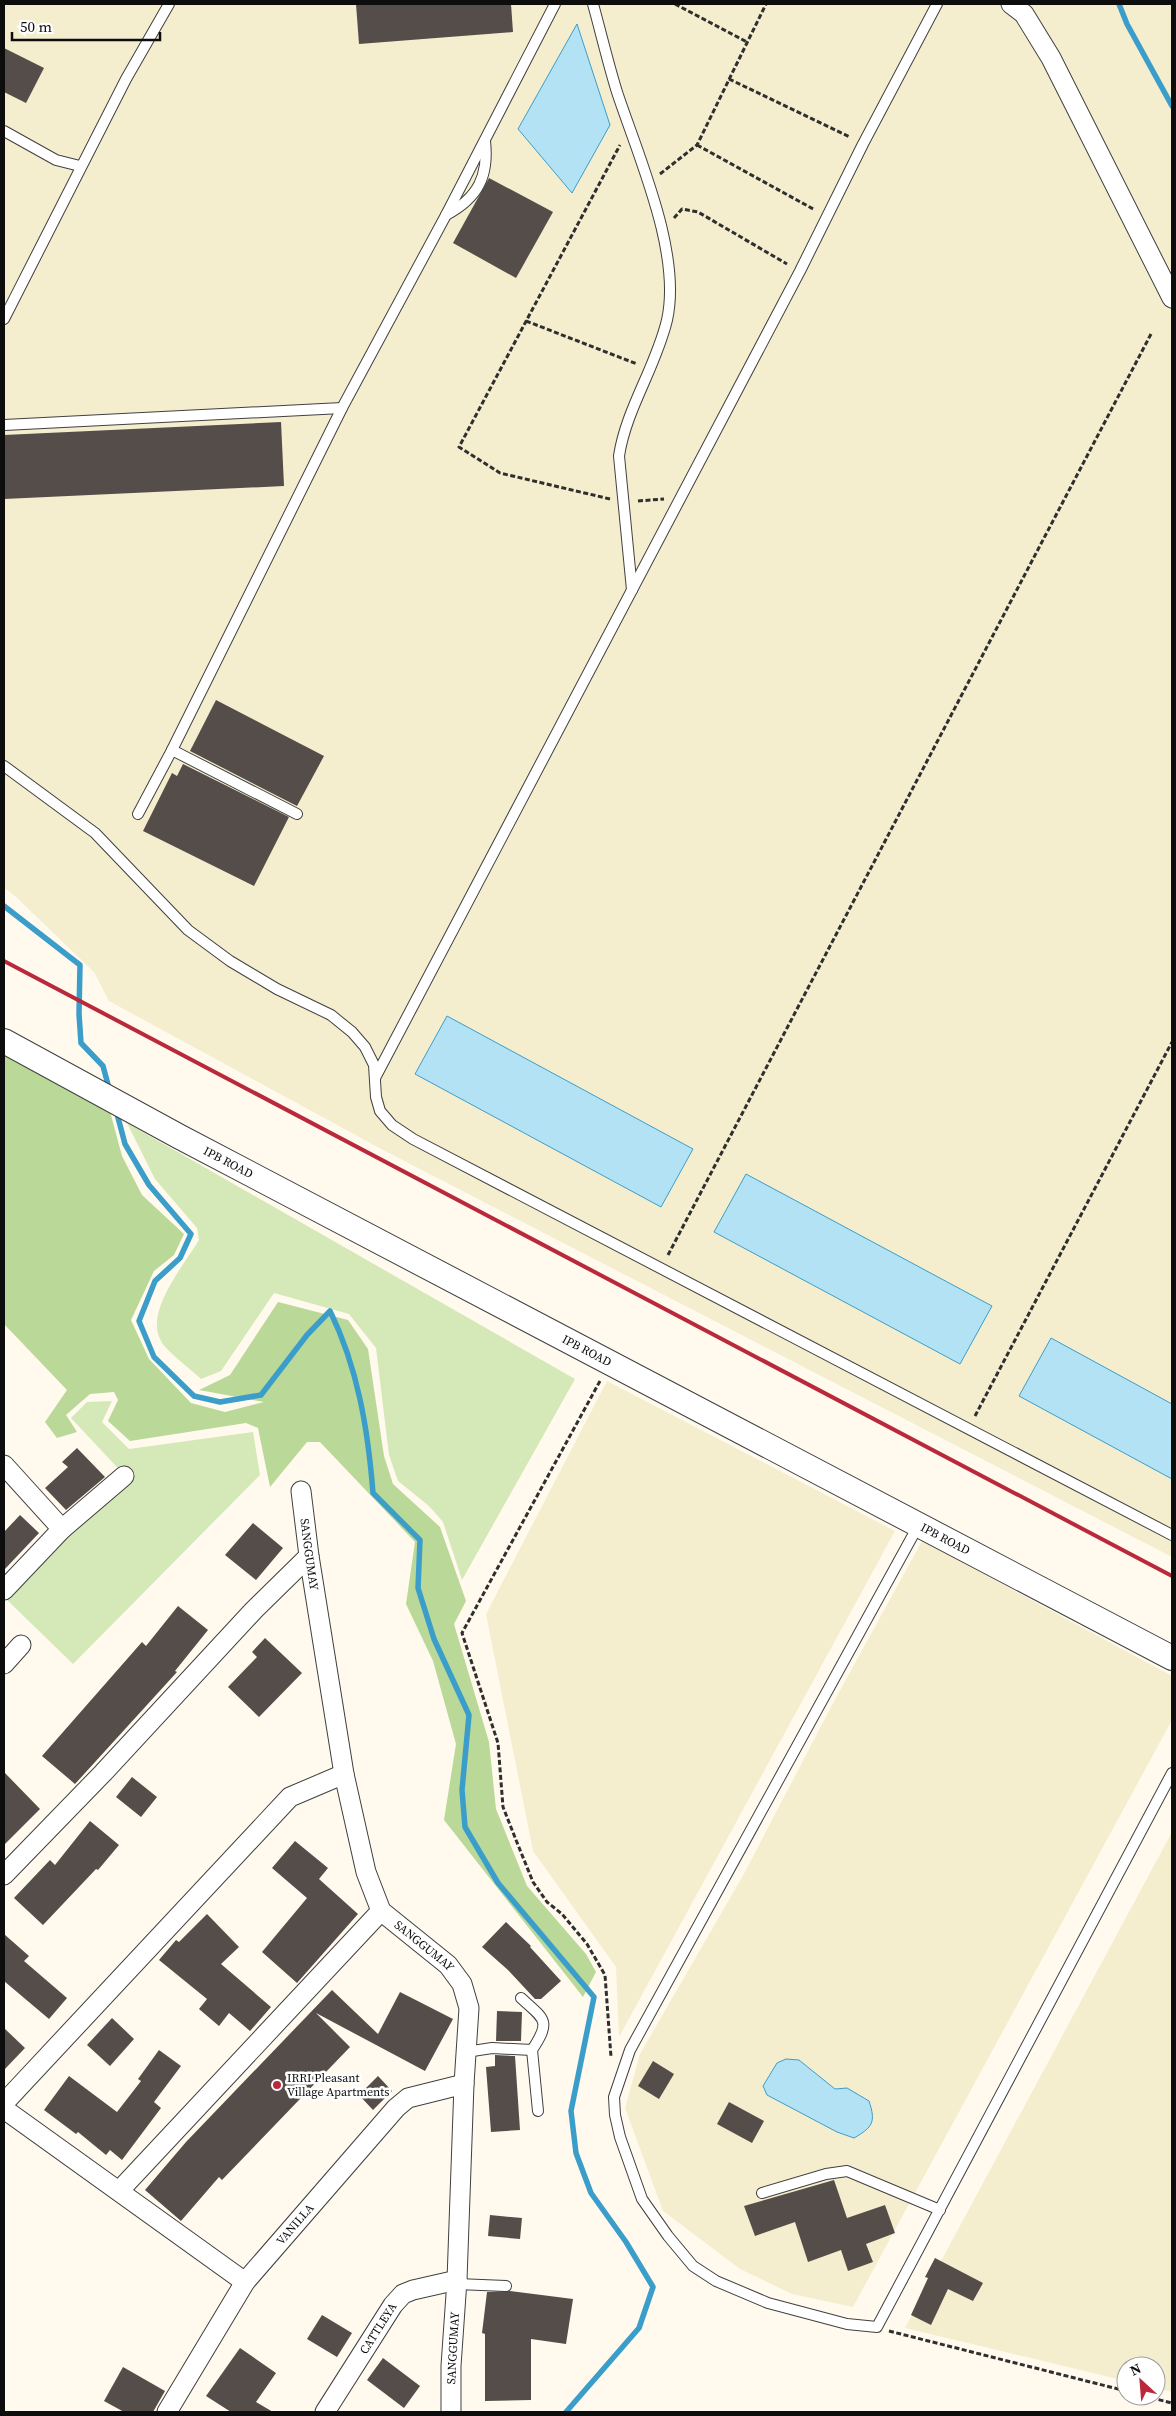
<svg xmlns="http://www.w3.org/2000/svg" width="1176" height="2416" viewBox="0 0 1176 2416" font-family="'Source Serif 4',serif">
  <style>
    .farmland { fill: #f4edce }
    .green { fill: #d5e8b7 }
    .forest { fill: #bad897 }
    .water { fill: #b3e2f5; stroke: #3b9eca }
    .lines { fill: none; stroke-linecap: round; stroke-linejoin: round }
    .stream { stroke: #3b9eca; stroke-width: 5.5 }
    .building { fill: #554d49 }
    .service-casing { stroke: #404040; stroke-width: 12 }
    .minor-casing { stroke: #404040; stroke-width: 21 }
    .tertiary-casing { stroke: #404040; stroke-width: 26 }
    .path { stroke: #2f2f2f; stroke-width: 3; stroke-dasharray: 5 2.5; stroke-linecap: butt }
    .service { stroke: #fff; stroke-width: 10 }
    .minor { stroke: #fff; stroke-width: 19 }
    .tertiary { stroke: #fff; stroke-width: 24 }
    .rail { stroke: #ba283b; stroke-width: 4 }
    .poi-dot { fill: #ba283b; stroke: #fff; stroke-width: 2 }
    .labels { text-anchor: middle; stroke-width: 5; stroke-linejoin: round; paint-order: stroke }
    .street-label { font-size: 12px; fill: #0d0d0d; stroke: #fff }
    .poi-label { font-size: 12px; fill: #0d0d0d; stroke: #fff; text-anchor: start }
  </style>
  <rect width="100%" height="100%" fill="#fffaed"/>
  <g class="farmland">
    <path d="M4,4H1172V1557L385,1151L109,1001L94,972L15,896L4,888Z"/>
    <path d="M607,1381L895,1531L619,2037L616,1967L533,1851L486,1614Z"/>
    <path d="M922,1541L1172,1676V1720L853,2307L792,2294L740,2269L663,2211L625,2108L640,2054L745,1872L832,1705Z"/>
    <path d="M1172,1832V2392L1156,2388V2366H1126V2381L905,2328Z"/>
  </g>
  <g class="green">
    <path d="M127,1123L575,1379L462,1580L443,1522L429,1506L398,1481L389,1455L376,1348L349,1314L274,1293L221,1371L201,1379C192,1370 166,1351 161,1341C144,1312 184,1265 199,1240L197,1228L155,1179Z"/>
    <path d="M112,1401L102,1422L129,1449L253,1432L260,1475L73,1664L4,1597L129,1480L71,1418L87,1402Z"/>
  </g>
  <path class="forest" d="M4,1048L108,1104L122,1156L142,1195L184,1234L174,1255L154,1271L131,1320L149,1359L191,1403L225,1412L264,1402L199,1390L230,1375L278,1302L348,1320L368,1349L384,1456L393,1484L440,1527L466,1601L454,1624L489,1742L496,1809L527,1886L586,1954L596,1972L583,1997L444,1820L456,1744L433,1661L406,1604L415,1542L320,1442H307L270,1487L258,1428L246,1423L130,1441L108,1421L118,1400L114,1392L90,1394L66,1415L77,1432L57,1438L45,1422L67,1390L4,1324Z"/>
  <g class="water">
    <path d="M577,24L610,125L572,193L518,129Z"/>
    <path d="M447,1016L693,1149L661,1207L415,1074Z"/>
    <path d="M746,1174L992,1306L960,1364L714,1232Z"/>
    <path d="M1051,1338L1172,1404V1479L1019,1396Z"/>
    <path d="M786,2059L799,2060L835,2089L847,2088L869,2101C876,2122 873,2127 854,2138L837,2132L767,2095L763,2086L777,2063Z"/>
  </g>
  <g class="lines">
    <g class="stream">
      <path d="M1119,4L1127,24L1172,106"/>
      <path d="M4,906L80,965L79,1014L81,1043L103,1066L110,1092"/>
      <path d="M116,1110L125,1144L149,1185L191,1234L180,1258L155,1281L139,1321L154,1357L194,1396L220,1402L261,1395L307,1335L330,1311C358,1368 368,1430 373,1493L420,1540L418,1588L434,1639L469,1715L462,1790L465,1827L498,1883L594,1997L571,2111L576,2153L591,2193L626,2242L653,2287L639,2328L566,2412"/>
    </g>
  </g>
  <g class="building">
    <path d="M356,4H511L513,32L359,44Z"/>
    <path d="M4,48L44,68L26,103L4,92Z"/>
    <path d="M489,178L553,212L516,278L453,243Z"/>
    <path d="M281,422L284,486L4,499V435Z"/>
    <path d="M216,700L324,756L297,806L190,751Z"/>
    <path d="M183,764L289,817L254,886L143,831L172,773L177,776Z"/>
    <path d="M77,1448L105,1477L66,1510L45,1488L68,1467L62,1462Z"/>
    <path d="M20,1515L39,1533L4,1570V1532Z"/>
    <path d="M253,1523L283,1548L256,1580L225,1555Z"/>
    <path d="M178,1606L208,1630L175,1671L177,1672L75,1784L42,1756L142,1642L146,1646Z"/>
    <path d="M265,1638L302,1673L259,1717L228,1687L257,1657L252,1652Z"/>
    <path d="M4,1772L40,1809L4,1845Z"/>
    <path d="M132,1777L157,1797L141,1817L116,1797Z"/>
    <path d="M90,1821L119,1845L98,1870L96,1869L43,1925L14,1898L50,1860L55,1865Z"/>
    <path d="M295,1841L328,1868L319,1879L358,1914L297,1983L262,1952L307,1898L272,1868Z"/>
    <path d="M207,1914L239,1947L221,1964L271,2007L250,2031L229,2013L219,2026L199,2009L207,1999L159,1960L176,1940L179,1942Z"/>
    <path d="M506,1922L531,1946L530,1947L561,1981L541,1999H535L508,1970L482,1947Z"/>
    <path d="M4,1934L29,1956L24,1961L67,1998L49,2019L4,1981Z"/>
    <path d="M332,1990L378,2034L400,1992L453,2019L425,2071L316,2013L350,2047L222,2180L219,2177L181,2221L145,2190L186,2142Z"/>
    <path d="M497,2011L522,2012L521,2041H496Z"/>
    <path d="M112,2018L134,2039L110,2066L87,2045Z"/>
    <path d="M4,2028L25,2048L4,2070Z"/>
    <path d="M159,2050L181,2066L154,2102L161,2108L122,2160L110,2150L106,2155L78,2132L76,2134L44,2110L69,2076L117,2112L141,2081L138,2079Z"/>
    <path d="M495,2055L515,2056L520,2130L491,2132L486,2067L495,2066Z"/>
    <path d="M653,2061L674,2074L659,2099L638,2086Z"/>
    <path d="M378,2076L392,2091L373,2110L359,2095Z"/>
    <path d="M729,2102L764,2121L752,2143L717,2124Z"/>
    <path d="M834,2180L847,2218L885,2205L895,2233L866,2244L873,2262L848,2271L841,2250L808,2262L795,2222L755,2236L744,2206Z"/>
    <path d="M490,2215L522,2218L520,2239L488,2236Z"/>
    <path d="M935,2258L983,2283L973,2301L948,2289L931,2325L911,2315L928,2278L925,2277Z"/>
    <path d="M510,2291L573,2299L566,2344L531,2339V2400L485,2401V2334L482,2333L487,2292Z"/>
    <path d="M322,2315L352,2333L337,2357L307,2339Z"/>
    <path d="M240,2348L276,2373L256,2402L273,2412H231L206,2396Z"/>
    <path d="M383,2358L420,2386L404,2408L367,2380Z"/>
    <path d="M123,2367L165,2391L153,2412H124L104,2401Z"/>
  </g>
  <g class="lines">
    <g class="service-casing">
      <g id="service">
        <path d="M593,4C601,33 608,63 617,92C638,156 682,253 667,320C656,367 626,409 619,456L632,590"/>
        <path d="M4,131L56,160L80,166"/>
        <path d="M446,215C478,198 489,176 485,141"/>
        <path d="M4,319L126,79L169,4"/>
        <path d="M4,425L342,408"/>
        <path d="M172,750L297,814"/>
        <path d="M4,766L95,833L188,930L230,961L277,989L331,1015L352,1032L365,1047L374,1065L376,1097L380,1111L392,1125L413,1139L1172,1535"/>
        <path d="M138,814L172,750L342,408L446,215L555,4"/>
        <path d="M375,1078L800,271L863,144L937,4"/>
        <path d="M918,1526L630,2050L614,2097L615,2115L620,2137L642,2199L668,2236L693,2266L716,2281L768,2303L847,2324L877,2327L1172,1773"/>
        <path d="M532,2050L538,2111"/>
        <path d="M466,2052L492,2048L532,2050C552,2020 544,2019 521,1998"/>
        <path d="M762,2193L826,2174L847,2171L940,2210"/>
        <path d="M457,2284L506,2286"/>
      </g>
    </g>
    <g class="minor-casing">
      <g id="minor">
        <path d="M1011,4L1024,14L1051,58L1172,298"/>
        <path d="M4,1465L62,1529"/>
        <path id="s1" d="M301,1491L309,1556L344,1774L366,1872L381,1911L448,1965L462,1984L469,2008L464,2084L457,2280L451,2366V2412"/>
        <path d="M4,1590L62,1529L124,1476"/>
        <path d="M4,1664L21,1645"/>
        <path d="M4,1875L103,1773L254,1610L309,1556"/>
        <path d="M4,2103L290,1797L344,1774"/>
        <path d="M4,2109L245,2282"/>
        <path d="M119,2191L381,1911"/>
        <path id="s2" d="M167,2412L245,2282L396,2108L408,2098L464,2084"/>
        <path id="s3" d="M325,2412L393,2305L403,2294L413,2290L457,2280"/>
      </g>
    </g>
    <g class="tertiary-casing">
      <g id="tertiary">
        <path id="s4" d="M4,1041L180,1137L1172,1658"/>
      </g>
    </g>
    <g class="path">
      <path d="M675,4L747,42"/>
      <path d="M729,79L850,137"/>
      <path d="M697,145L815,210"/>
      <path d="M660,174L697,145L766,4"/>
      <path d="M674,218L682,209L698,212L787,264"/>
      <path d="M526,321L637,364"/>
      <path d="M610,499L500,473L459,447L620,145"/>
      <path d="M638,501L664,499"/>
      <path d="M668,1255L1151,334"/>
      <path d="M600,1381L462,1633L498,1743L503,1807L516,1840L533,1882L547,1902L562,1914L587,1944L605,1975L611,2057"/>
      <path d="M975,1416L1172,1042"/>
      <path d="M889,2331L1126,2391"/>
      <path d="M1144,2396L1172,2403"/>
    </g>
    <use href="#service" class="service"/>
    <use href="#minor" class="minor"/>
    <use href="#tertiary" class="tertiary"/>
    <path class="rail" d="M4,961L1172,1576"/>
  </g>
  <circle class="poi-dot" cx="277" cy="2085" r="5"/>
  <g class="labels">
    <g class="street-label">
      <text dy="4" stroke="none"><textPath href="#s4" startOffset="255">IPB ROAD</textPath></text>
      <text dy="4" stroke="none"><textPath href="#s4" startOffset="660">IPB ROAD</textPath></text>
      <text dy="4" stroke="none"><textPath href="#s4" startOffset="1065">IPB ROAD</textPath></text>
      <text dy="4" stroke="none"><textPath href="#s1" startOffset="64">SANGGUMAY</textPath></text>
      <text dy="4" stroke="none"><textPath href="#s1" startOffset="484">SANGGUMAY</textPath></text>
      <text dy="4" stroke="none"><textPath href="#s2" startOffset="228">VANILLA</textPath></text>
      <text dy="4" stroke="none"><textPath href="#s3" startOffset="99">CATTLEYA</textPath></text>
      <text transform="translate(453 2348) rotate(-87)" y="4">SANGGUMAY</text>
    </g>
    <g class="poi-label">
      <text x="287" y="2082">IRRI Pleasant<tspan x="287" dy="14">Village Apartments</tspan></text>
    </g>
  </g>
  <rect width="1176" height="2416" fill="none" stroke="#0d0d0d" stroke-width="10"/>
  <g transform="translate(1141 2381) rotate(334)"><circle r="24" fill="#ffffff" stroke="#9e9e9e"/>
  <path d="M0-4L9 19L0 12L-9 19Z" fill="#ba283b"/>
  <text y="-8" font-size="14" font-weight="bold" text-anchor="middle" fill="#0d0d0d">N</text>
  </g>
  <path d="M12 32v8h148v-8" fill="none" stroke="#0d0d0d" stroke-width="2.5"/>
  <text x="20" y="32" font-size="15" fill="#0d0d0d" stroke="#ffffff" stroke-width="4" paint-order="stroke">50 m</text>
</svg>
